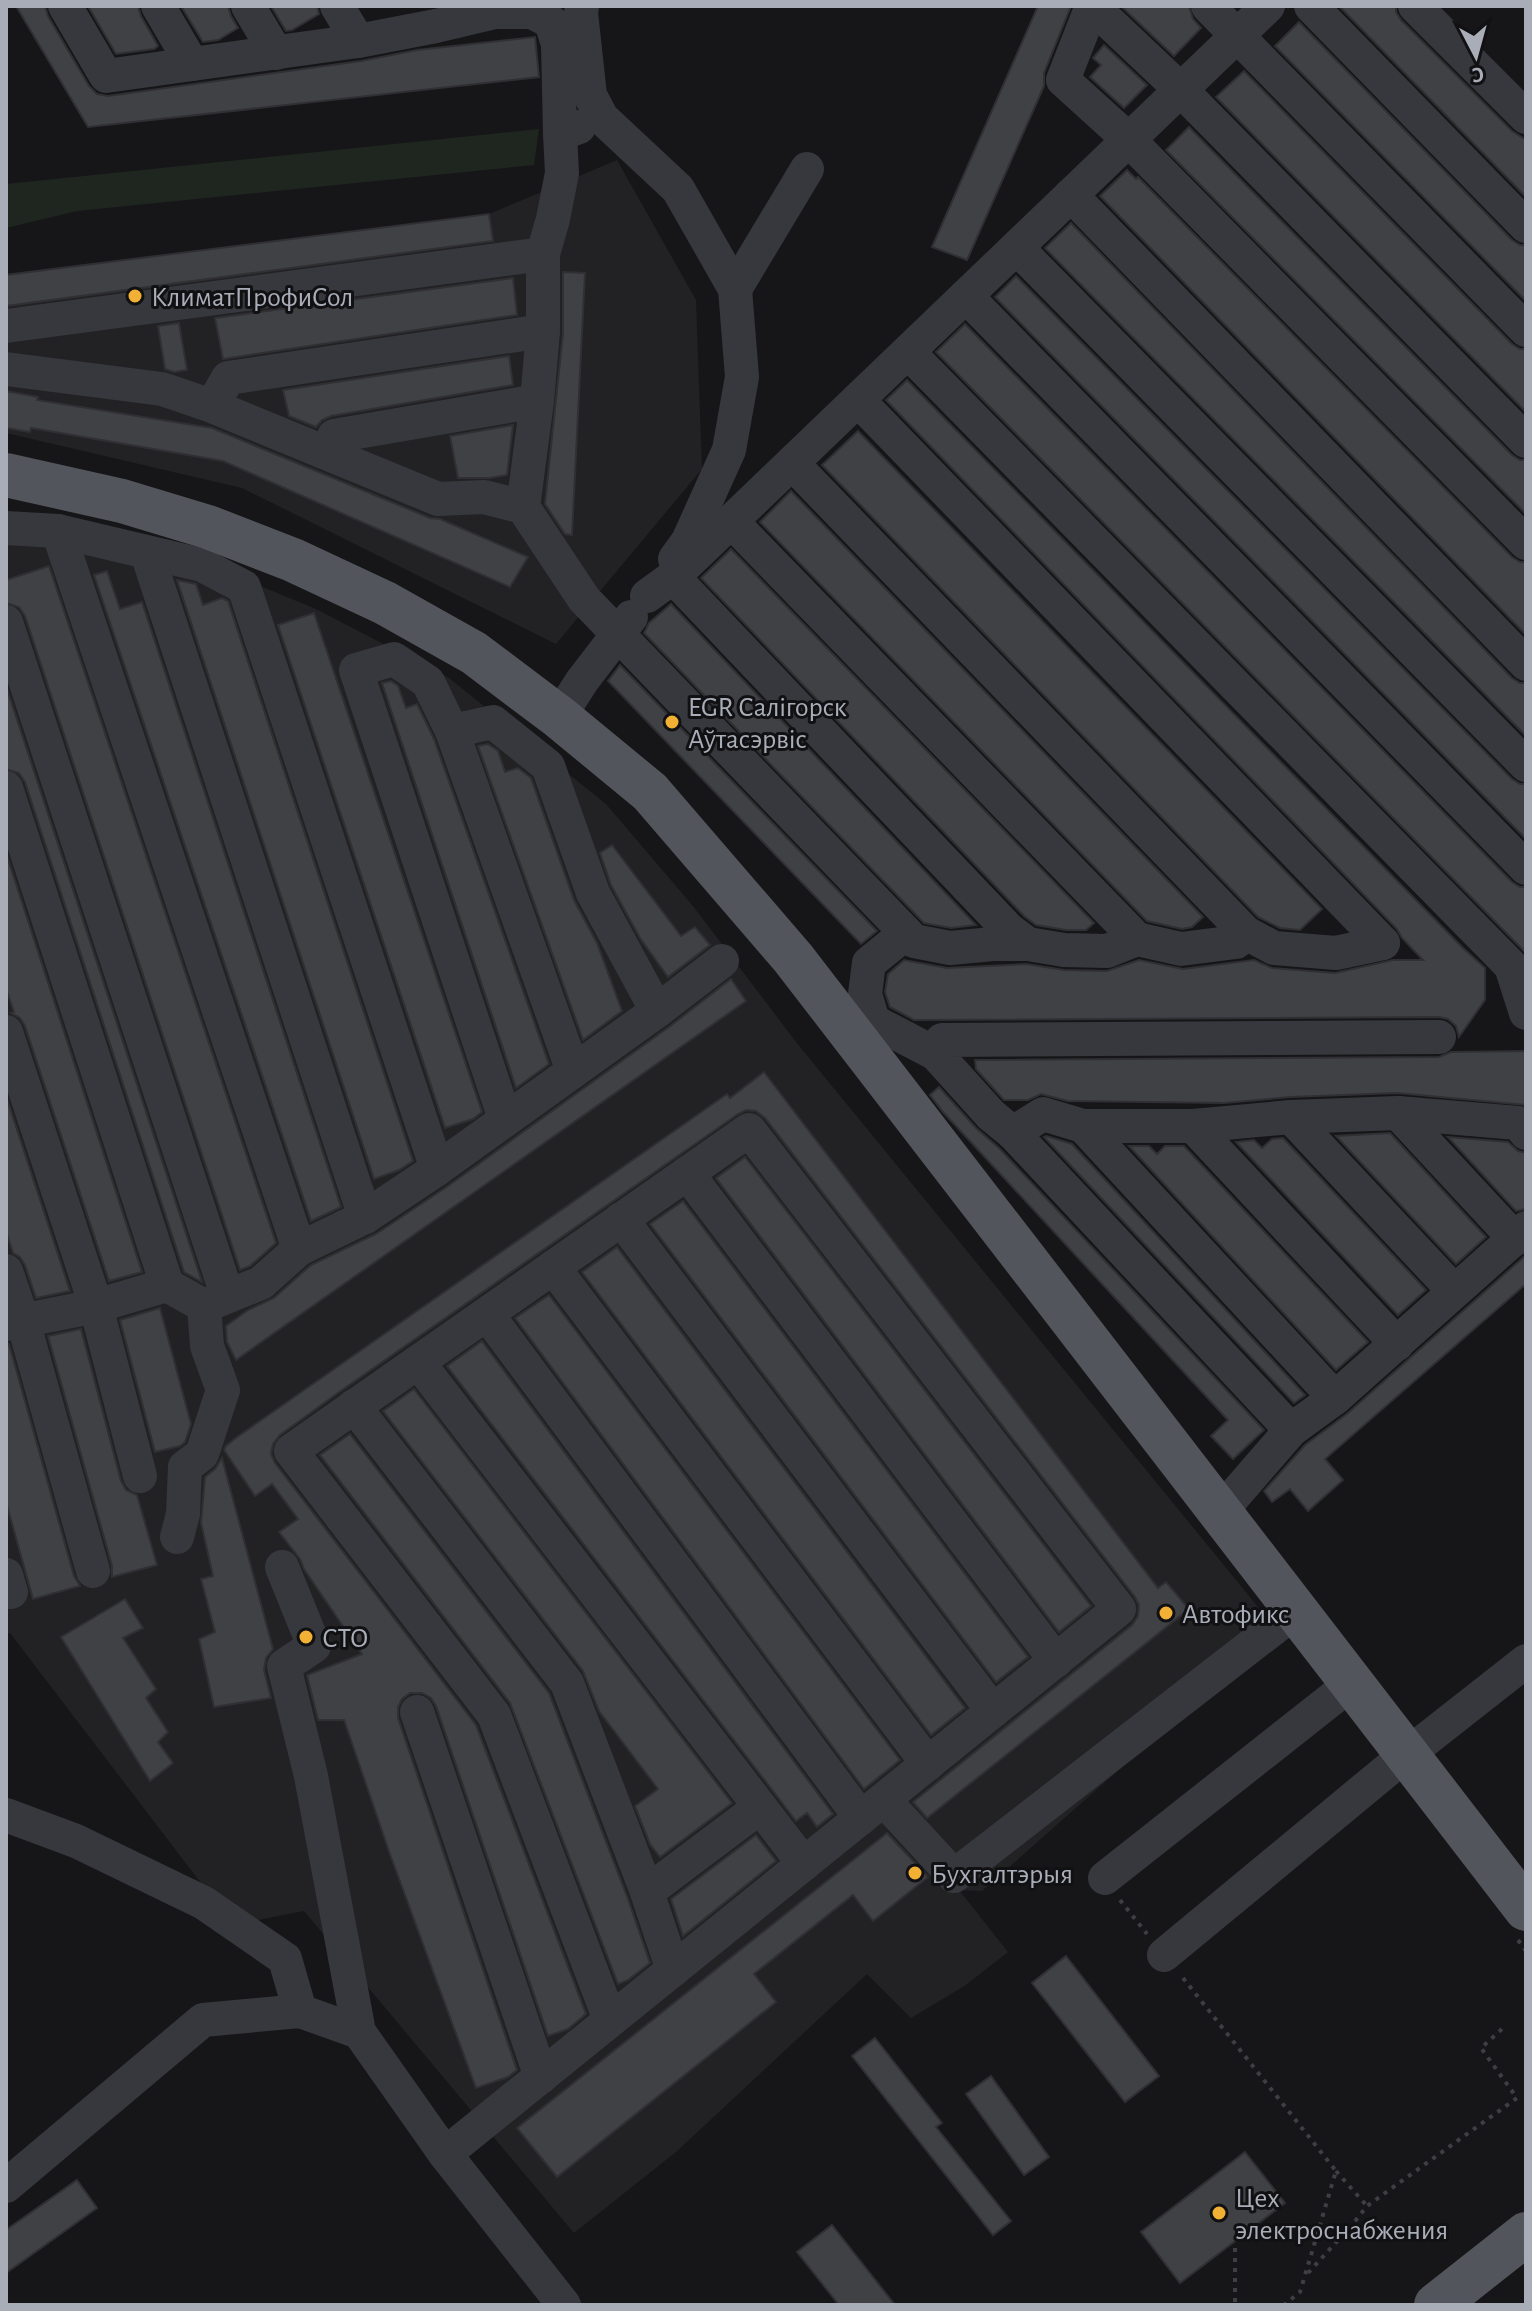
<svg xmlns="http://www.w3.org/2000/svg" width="1532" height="2311" viewBox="0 0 1532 2311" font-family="'Alegreya Sans',sans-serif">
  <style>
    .built { fill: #222225 }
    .green { fill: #1e261f }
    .building { fill: #404145; stroke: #303034; stroke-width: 2 }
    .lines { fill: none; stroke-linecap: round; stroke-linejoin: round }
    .path { stroke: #3d3f44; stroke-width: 4; stroke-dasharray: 4 6; stroke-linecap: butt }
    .minor { stroke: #37383d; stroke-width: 34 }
    .major { stroke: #53555c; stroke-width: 44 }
    .poi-dot { fill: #f2b134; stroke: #111113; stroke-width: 3 }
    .labels { text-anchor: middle; stroke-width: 6; stroke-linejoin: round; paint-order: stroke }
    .poi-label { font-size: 28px; fill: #a8adb8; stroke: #111113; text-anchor: start }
  </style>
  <rect width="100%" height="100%" fill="#161618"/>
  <g class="built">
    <path d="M617,160L696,300L702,469L556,644L242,488L6,433V275L489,214Z"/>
    <path d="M6,519L174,550L316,609L449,678L606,804L693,906L796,1042L1277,1630L982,1891L959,1890L1008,1952L966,1985L911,2018L867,1974L676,2152L574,2233L304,1911L233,1925L10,1633L6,1634Z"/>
  </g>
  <path class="green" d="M539,129L534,165L77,211L6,228V184Z"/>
  <g class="building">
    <path d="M16,6H45L48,16L89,86L97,94L108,96L361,61L417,50L535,37L539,77L88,127Z"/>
    <path d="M88,6H138L141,16L158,46L154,49L116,54Z"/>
    <path d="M181,6H228L231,16L238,28L218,40L203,42Z"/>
    <path d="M271,6H317L319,14L292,30L286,31Z"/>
    <path d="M1038,6H1071L1044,73V86L967,260L932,247Z"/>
    <path d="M1121,6H1189L1193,19L1201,28L1174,56Z"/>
    <path d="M1339,6H1396V12L1401,20L1512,131L1526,140V197Z"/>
    <path d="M1299,22L1512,240L1520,245H1526V301L1275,46Z"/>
    <path d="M1104,45L1147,85L1124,108L1090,77L1101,65L1093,58Z"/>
    <path d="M1244,71L1512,344L1520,349H1526V412L1216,97Z"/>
    <path d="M1189,127L1512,455L1520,460H1526V514L1166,150Z"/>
    <path d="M1127,170L1136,179L1138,177L1512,557L1520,562H1526V635L1100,196Z"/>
    <path d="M489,214L493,241L6,306V275Z"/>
    <path d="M1071,223L1512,678L1520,683H1526V736L1045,248Z"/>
    <path d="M563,272L585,273L572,535L565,534L545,504L563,333Z"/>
    <path d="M1016,276L1512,779L1520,784H1526V839L995,297Z"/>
    <path d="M513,278L517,315L223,359L215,318Z"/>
    <path d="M179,323L187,370L174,372L165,369L158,326Z"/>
    <path d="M965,324L1512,882L1520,887H1526V953L936,352Z"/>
    <path d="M509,356L513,385L331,416L322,420L316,427L289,416L283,390Z"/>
    <path d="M907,380L1463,948L1485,968V1000L1459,1037L1456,1026L1448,1019L1439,1017L914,1020L890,1007L885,992L888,974L904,960L947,968L1026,964L1064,970L1107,971L1139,960L1183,969L1254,960L1272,968L1335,973L1393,960H1423L1402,938L1397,929L886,400Z"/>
    <path d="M6,391L38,397L37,400L212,428L430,518L440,519L528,557L510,587L223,461L31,428L30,432L6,428Z"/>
    <path d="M513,425L507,475L490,478H458L450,436Z"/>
    <path d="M858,431L1322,909L1300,930L1280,928L1258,917L822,465Z"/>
    <path d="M791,491L1203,917L1192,927L1182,929L1147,921L760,522Z"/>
    <path d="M731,549L1094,923L1086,930H1066L1036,925L1024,916L701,578Z"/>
    <path d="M49,566L276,1243L250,1266L240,1270L25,616L19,607L6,603V580Z"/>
    <path d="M107,571L120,609L142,602L341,1207L311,1221L94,575Z"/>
    <path d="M177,580L196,584L203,605L222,598L228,601L413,1161L399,1170L374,1179Z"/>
    <path d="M671,604L976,925L951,928L924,923L644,633L649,623Z"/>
    <path d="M314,613L482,1112L473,1119L445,1128L278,625Z"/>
    <path d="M620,665L877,931L861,944L608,681Z"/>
    <path d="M391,681L398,686L406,708L417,704L434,739L549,1064L516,1088L382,683Z"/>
    <path d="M6,686L202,1282L184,1272L25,782L19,773L6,769Z"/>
    <path d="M488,744L498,751L505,772L518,768L531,778L574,900L597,943L622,1011L583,1040L478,746Z"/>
    <path d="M612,845L681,936L695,927L710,945L668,977L640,938L611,885L600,853Z"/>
    <path d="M6,853L142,1272L109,1281L25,1026L20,1018L11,1013L14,1012L6,989Z"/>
    <path d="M731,979L746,1001L236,1360L227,1342L226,1326L248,1310L274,1298L311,1265L376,1234L448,1186L669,1027Z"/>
    <path d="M1526,1051V1105L1397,1093L1290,1097L1224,1103L1068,1101L1041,1094L1028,1100H1004L976,1069L975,1060L1439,1057L1451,1052Z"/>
    <path d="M764,1072L1158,1588L1166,1582L1189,1609L927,1818L913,1802L1132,1625L1138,1616L1139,1605L1135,1597L765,1118L756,1111L746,1110L738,1114L342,1390L280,1435L273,1444L271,1454L275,1463L476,1725L586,2014L568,2029L548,2036L436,1706L431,1698L422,1693H410L402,1699L398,1707V1718L517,2070L508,2077L476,2088L391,1857L344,1720H318L307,1675L362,1654L304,1569L300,1559L279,1532L298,1519L272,1484L255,1496L224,1450L226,1446L237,1437L727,1094L730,1098Z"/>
    <path d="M939,1087L976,1128L999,1148L1264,1430L1233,1459L1211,1436L1228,1420L943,1112L930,1095Z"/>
    <path d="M6,1096L70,1291L36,1298L25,1265L20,1257L13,1253L6,1231Z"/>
    <path d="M1390,1133L1486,1237L1456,1264L1336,1136Z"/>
    <path d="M1046,1136L1072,1144L1305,1395L1294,1403L1044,1137Z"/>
    <path d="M1448,1137L1508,1142L1518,1151L1526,1153V1209L1516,1211Z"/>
    <path d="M1283,1138L1426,1290L1398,1315L1236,1142L1254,1140L1262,1148L1272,1139Z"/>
    <path d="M1129,1146H1149L1157,1154L1165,1146H1184L1368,1342L1336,1370Z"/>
    <path d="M745,1157L1091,1606L1059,1632L716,1178Z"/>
    <path d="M683,1201L1028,1657L996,1682L650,1224Z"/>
    <path d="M617,1247L965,1708L931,1735L582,1272Z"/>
    <path d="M1526,1255V1284L1325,1459L1343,1480L1308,1511L1290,1489L1272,1502L1264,1491L1305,1445L1348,1413Z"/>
    <path d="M549,1295L900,1760L864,1789L515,1318Z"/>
    <path d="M160,1308L191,1424L185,1442L180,1446L155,1452L120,1320Z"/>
    <path d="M81,1329L121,1481L126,1490L137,1495L157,1565L112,1577V1566L48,1336Z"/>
    <path d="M482,1341L833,1814L817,1827L807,1813L796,1821L447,1366Z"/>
    <path d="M6,1343L9,1344L74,1576L80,1586L33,1599L6,1502Z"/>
    <path d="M414,1389L732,1803L660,1857L650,1844L635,1806L658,1789L599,1711L583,1671L383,1411Z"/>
    <path d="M350,1434L549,1693L628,1899L650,1963L628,1980L618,1984L510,1703L320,1455Z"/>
    <path d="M222,1458L273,1649L266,1658L264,1670L271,1698L214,1707L199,1639L215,1632L201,1579L213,1576L201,1523L205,1477L215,1469Z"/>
    <path d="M125,1599L143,1628L123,1638L156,1689L146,1698L168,1732L158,1742L173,1763L150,1781L61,1637Z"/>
    <path d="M887,1833L928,1877L873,1921L853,1895L754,1974L776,2002L557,2177L517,2128Z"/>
    <path d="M756,1835L776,1861L683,1936L671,1899Z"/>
    <path d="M1066,1956L1159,2076L1125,2102L1032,1983Z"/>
    <path d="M875,2038L942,2123L936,2127L1011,2221L993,2235L852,2056Z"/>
    <path d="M991,2076L1049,2157L1024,2175L966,2094Z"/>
    <path d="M1245,2152L1285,2203L1180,2283L1141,2232Z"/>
    <path d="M77,2180L97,2208L6,2273V2230Z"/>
    <path d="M832,2225L895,2305H839L797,2252Z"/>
  </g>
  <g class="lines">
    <g class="path">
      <path d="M1120,1900L1147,1934"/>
      <path d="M1518,1940L1526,1951"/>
      <path d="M1183,1978L1336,2171L1300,2292L1284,2305"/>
      <path d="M1336,2171L1367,2206"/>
      <path d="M1235,2248V2305"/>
      <path d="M1308,2273L1352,2225L1367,2206L1517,2098L1481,2048L1503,2028"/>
    </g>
    <g class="minor">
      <path d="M65,6L106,76L358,41L436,26L495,12H532L551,22L558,44L560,134L579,127"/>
      <path d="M158,6L192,64"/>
      <path d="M248,6L276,53"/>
      <path d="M337,6L358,41"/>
      <path d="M582,6L581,13L590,95L602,118L678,189L735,289L742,377L729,450L688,541L675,559"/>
      <path d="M1092,6L1063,80L1128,139L1526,543"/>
      <path d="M1092,6L1181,90L1526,441"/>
      <path d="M1208,6L1526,330"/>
      <path d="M1311,6L1526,226"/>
      <path d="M1415,6L1526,117"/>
      <path d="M560,134L562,173L553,219L543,254V331L537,401L523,507L584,599L914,941L950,948L993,944H1028"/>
      <path d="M1071,195L1526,664"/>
      <path d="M1017,248L1526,765"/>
      <path d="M735,289L807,169"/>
      <path d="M966,296L1526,868"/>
      <path d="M6,326L543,254"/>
      <path d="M908,352L1511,966L1526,1013"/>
      <path d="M6,369L162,389L212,406L438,499L484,497L523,507"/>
      <path d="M858,400L1383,943"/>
      <path d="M212,406L228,378L543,331"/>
      <path d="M334,436L537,401"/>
      <path d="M792,463L1246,933L1274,948L1336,953L1383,943"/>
      <path d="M731,521L1137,939L1181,949L1236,942L1246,933"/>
      <path d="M6,528L58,531L202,565L244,587L437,1169"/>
      <path d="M58,531L299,1249"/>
      <path d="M147,553L365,1217"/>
      <path d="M673,577L1008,929L1028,944L1064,950L1107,951L1137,939"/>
      <path d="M647,596L673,577L1268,6"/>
      <path d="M6,622L227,1295"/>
      <path d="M559,717L582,681L631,617"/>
      <path d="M452,731L573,1071"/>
      <path d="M6,788L167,1285"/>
      <path d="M906,933L869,963L865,994L873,1021L936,1054"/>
      <path d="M6,1032L96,1306L140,1476"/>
      <path d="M1398,1113L1515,1239"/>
      <path d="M1291,1117L1454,1291"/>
      <path d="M505,1119L356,670L394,659L428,682L452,731L493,722L548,766L593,893L657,1011"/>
      <path d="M1083,1126L1335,1398"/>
      <path d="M1193,1126L1397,1344"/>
      <path d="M1013,1133L1043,1114L1083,1126H1193L1291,1117L1398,1113L1518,1123L1526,1133"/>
      <path d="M687,1173L1056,1661"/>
      <path d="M621,1219L993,1711"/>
      <path d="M553,1267L928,1764"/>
      <path d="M6,1271L23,1321L93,1571"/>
      <path d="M487,1314L861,1818"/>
      <path d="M6,1324L96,1306L167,1285L204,1306L261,1283L299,1249L365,1217L437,1169L657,1011L722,961"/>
      <path d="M418,1362L804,1864"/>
      <path d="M354,1406L567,1683L647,1892L673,1970"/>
      <path d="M1291,1430L1013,1133L991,1115L936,1054L942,1040L1439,1037"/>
      <path d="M1220,1512L1291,1430L1335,1398L1526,1228"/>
      <path d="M177,1537L183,1514L185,1467L202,1454L223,1390L207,1346L204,1306"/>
      <path d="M282,1567L314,1646L284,1666L311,1776L359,2032"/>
      <path d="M6,1575L11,1592"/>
      <path d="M417,1712L541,2077"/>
      <path d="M884,1800L954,1876L1296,1611"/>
      <path d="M6,1815L76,1841L204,1903L285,1959L300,2011"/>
      <path d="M1105,1878L1352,1683"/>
      <path d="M647,1892L760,1807"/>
      <path d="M1164,1955L1391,1767L1526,1661"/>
      <path d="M445,2154L1119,1609L749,1130L291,1451L494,1715L610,2020"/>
      <path d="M6,2186L203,2020L300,2011L359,2032L445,2154L564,2305"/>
    </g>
    <g class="major">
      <path d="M6,475L122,501L208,527L293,560L385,603L474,653L559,717L650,792L793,958L1526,1909"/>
      <path d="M1436,2305L1526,2234"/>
    </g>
  </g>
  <g class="poi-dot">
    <circle cx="135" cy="296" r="8"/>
    <circle cx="672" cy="722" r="8"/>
    <circle cx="1166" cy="1613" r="8"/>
    <circle cx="306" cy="1637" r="8"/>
    <circle cx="915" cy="1873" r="8"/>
    <circle cx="1219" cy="2213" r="8"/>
  </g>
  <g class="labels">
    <g class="poi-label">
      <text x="151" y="306">КлиматПрофиСол</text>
      <text x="688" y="716">EGR Салігорск<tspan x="688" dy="32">Аўтасэрвіс</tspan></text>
      <text x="1182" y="1623">Автофикс</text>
      <text x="322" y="1647">СТО</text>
      <text x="931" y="1883">Бухгалтэрыя</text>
      <text x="1235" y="2207">Цех<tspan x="1235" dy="32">электроснабжения</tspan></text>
    </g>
  </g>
  <rect width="1532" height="2311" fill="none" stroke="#a8adb8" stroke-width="16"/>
  <g transform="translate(1476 56) rotate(174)" stroke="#111113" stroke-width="6" paint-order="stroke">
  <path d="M0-6L14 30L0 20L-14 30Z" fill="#a8adb8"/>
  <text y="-12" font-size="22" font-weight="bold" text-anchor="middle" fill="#a8adb8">С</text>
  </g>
</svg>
